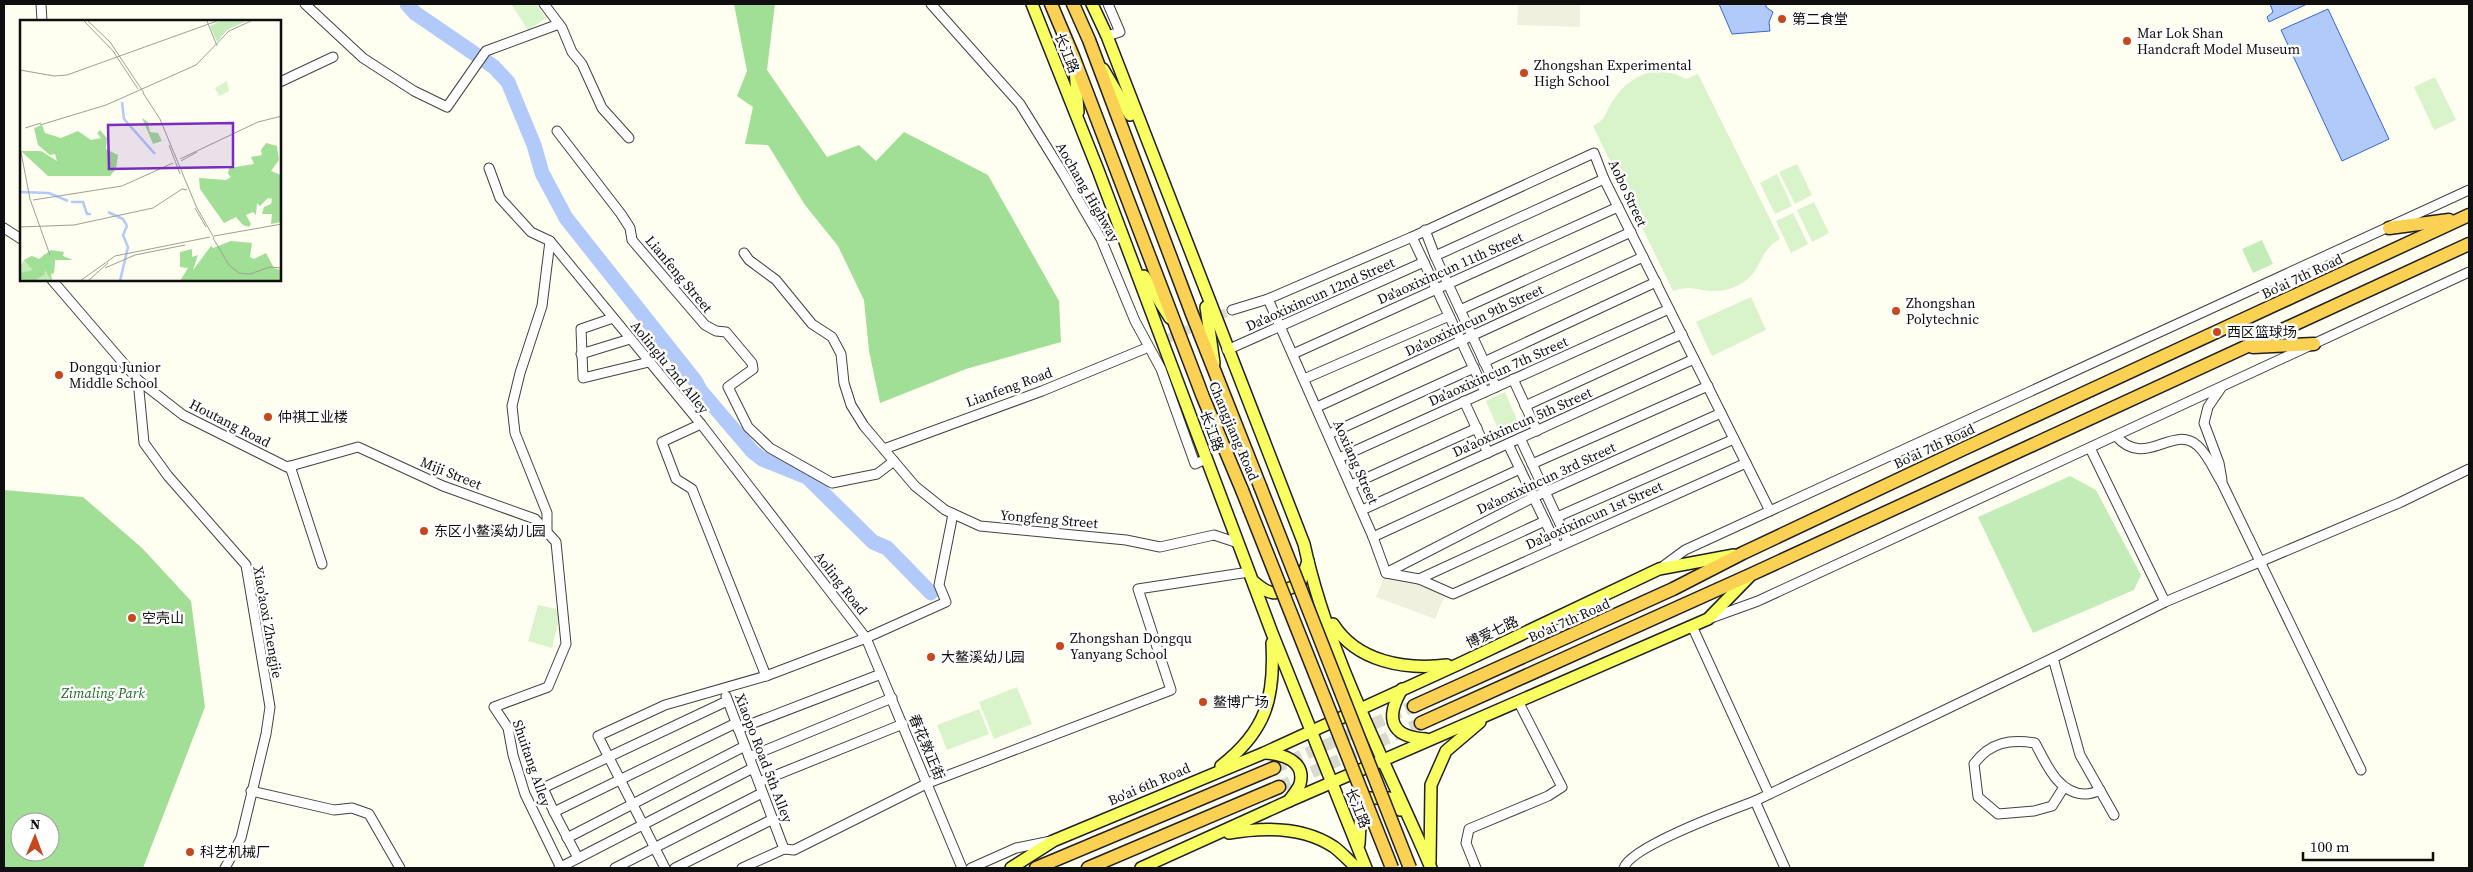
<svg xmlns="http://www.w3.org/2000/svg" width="2473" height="872" viewBox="0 0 2473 872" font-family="'Source Serif 4','Noto Sans SC',serif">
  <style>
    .green { fill: #c4ecb8 }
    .forest { fill: #a1de96; fill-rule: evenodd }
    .pitch { fill: #d9f3ca }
    .plaza { fill: #f0f0de }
    .water { fill: #b2caf9; stroke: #3667d4 }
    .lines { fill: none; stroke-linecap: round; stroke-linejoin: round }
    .river { stroke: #b2caf9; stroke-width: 15 }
    .minor-tunnel { stroke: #dadbcf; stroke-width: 9; stroke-dasharray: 9 4.5; stroke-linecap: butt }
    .highway-tunnel { stroke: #dadbcf; stroke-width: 12; stroke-dasharray: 12 6; stroke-linecap: butt }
    .minor-casing { stroke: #424242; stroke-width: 11 }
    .major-casing { stroke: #202020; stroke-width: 14 }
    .highway-casing { stroke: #202020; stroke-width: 15 }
    .minor { stroke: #fff; stroke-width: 9 }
    .major { stroke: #f7ff61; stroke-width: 11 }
    .highway { stroke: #fbd153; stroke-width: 12 }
    .highway-bridge-casing { stroke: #202020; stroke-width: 15; stroke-linecap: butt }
    .highway-bridge { stroke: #fbd153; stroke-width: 12 }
    .poi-dot { fill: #c7481f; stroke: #fff; stroke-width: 2 }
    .labels { text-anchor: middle; stroke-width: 5; stroke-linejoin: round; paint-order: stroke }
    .poi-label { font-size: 14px; fill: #0f0f0f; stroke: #fff; text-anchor: start }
    .street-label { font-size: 14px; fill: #0f0f0f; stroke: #fff }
    .park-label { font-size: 14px; font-style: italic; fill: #1b6b22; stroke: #fff }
    .inset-river { fill: none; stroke: #b2caf9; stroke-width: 2.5 }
    .inset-road { fill: none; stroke: #9e9f97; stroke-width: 1 }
    .view { fill: #7b2cbf; fill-opacity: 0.15; stroke: #7b2cbf; stroke-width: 2.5 }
    .inset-edge { fill: none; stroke: #0f0f0f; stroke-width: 2.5 }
  </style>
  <rect width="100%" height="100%" fill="#fefff1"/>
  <g class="green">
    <path d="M2262,240L2273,264L2253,273L2242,249Z"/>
    <path d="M2070,476L2096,490L2141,575L2134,590L2033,633L1978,517Z"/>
  </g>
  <g class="forest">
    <path d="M734,4H775L767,70L827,157L859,145L876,161L904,132L988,175L1059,301L1061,342L966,369L880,403L869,351L864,300L838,246L805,205L768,145L745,144L753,107L737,96L747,71Z"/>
    <path d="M4,490L83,497L142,548L191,601L205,707L143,868H4ZM20,822H50V852H20Z"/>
  </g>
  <g class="pitch">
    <path d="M511,4H536L546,18L528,30Z"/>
    <path d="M1657,70L1675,74L1686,79L1698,74L1780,239C1756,252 1764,273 1737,286C1708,299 1697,282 1673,291L1593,126C1606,119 1605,114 1612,102C1623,84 1637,75 1657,70Z"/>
    <path d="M2435,77L2456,120L2434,130L2414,87Z"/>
    <path d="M1797,164L1812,195L1795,204L1779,172Z"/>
    <path d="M1777,174L1792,206L1775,214L1760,183Z"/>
    <path d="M1814,202L1829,233L1812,242L1797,210Z"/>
    <path d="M1793,213L1808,244L1791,253L1776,221Z"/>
    <path d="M1751,297L1766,330L1712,356L1696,322Z"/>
    <path d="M1505,392L1520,427L1501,436L1486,401Z"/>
    <path d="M538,605L561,610L552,648L528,641Z"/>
    <path d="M1017,687L1032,724L994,739L979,702Z"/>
    <path d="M979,709L989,734L947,750L937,725Z"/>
  </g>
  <g class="plaza">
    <path d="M1518,4H1580V27L1517,25Z"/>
    <path d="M1386,573L1445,595L1435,619L1376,597Z"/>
  </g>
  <g class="water">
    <path d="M1719,4H1766V7L1773,12L1769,22L1770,31L1732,34Z"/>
    <path d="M2270,4H2307L2269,22L2267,17L2273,12Z"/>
    <path d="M2328,9L2389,139L2342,161L2281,30Z"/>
  </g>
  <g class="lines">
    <path class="river" d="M407,4L415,13L494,67L508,82L534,145L542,173L566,218L696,382L700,390L752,451L762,459L807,477L873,542L887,548L931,593"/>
    <path class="minor-tunnel" d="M1144,349L1232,310"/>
    <g class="highway-tunnel">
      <path d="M1274,768L1414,706"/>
      <path d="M1279,787L1421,723"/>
    </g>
    <g class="minor-casing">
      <g id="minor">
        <path d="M41,4L42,21"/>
        <path d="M305,4L363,58L414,91L447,107L486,51L559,24"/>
        <path d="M544,4L562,28L572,52L582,64L602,108L629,138"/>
        <path d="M931,4L1020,104L1064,175L1101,239L1135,321L1161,369L1195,464L1206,459"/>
        <path d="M1107,36L1120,32L1108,4"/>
        <path d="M280,82L333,57"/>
        <path d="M557,131L621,214L630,228L632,240L705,325L716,331L726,332L752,363L753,369L728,387L748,427L770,448L832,483L877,474L894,461"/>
        <path d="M489,168L500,198L531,232L550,241L701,424L866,638L962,868"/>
        <path d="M4,228L21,239"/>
        <path d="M1425,230L1435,256L1496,387"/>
        <path d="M1412,237L1485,392"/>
        <path d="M744,253L749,260L776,280L812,324L832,337L841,354L844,383L851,405L864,426L915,486L945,510L980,526L1126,540L1160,547L1214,535L1238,543"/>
        <path d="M1435,256L1604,179"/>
        <path d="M52,280L138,380L183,415L287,467L358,447L443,486L535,519L556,542L566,644L548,687L494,707L508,728L513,755L525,794L561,868"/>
        <path d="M1268,299L1373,537L1386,573L1419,579L1453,594L1746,463"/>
        <path d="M1232,310L1268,299L1412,237L1594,153L1604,179L1770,511"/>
        <path d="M1460,310L1631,232"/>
        <path d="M613,318L581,329L583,378L649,362"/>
        <path d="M1227,350L1424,262"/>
        <path d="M581,354L630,339"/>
        <path d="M1293,354L1618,207"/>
        <path d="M1484,362L1656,282"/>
        <path d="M1304,379L1449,316"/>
        <path d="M1513,379L1537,431"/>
        <path d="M138,380L144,443L168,476L246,565L270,707L266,734L241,838L225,868"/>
        <path d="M2221,388L2208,407L2204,423L2219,463L2222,480"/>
        <path d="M1464,401L1488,453"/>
        <path d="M1525,406L1682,334"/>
        <path d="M1317,407L1643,257"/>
        <path d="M701,424L662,442L676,479L692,489L766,676"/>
        <path d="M1329,434L1474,368"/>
        <path d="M2116,436C2146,470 2172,423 2198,446C2208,455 2215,472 2222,483L2361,770"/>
        <path d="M1520,438L1568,541"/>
        <path d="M1508,444L1557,546"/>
        <path d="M2090,448L2165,602"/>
        <path d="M884,449L1042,391L1144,349"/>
        <path d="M1339,458L1669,309"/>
        <path d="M1532,464L1708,386"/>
        <path d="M290,466L322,564"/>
        <path d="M1351,485L1477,428"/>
        <path d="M1362,510L1694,359"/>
        <path d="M1557,517L1734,439"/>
        <path d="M547,531V513L515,433L512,406L520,373L542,306L550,241"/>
        <path d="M1373,537L1520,469"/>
        <path d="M1662,567L1685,550L2469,190"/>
        <path d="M1386,573L1534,497L1721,413"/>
        <path d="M1419,579L1545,521"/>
        <path d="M1711,618L1758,601L2469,272"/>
        <path d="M1692,626L1769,794"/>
        <path d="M2053,658L2080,755L2114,815"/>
        <path d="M726,696L784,849"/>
        <path d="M738,729L881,674"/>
        <path d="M749,757L892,698"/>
        <path d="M759,782L903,724"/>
        <path d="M2064,787L2052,806L2034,811L1998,814L1978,797L1974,764C1990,742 2010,739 2035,743C2046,763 2058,794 2085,794C2090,794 2096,792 2100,790"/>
        <path d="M251,791L334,810L352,808L369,814L400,868"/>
        <path d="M554,812L543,788L727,701"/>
        <path d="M567,838L745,746"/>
        <path d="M578,858L554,812L736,723"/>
        <path d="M559,868L753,768"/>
        <path d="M615,868L762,793"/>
        <path d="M665,868L598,736L665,705L766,676L866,638L946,602L939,585L953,514"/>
        <path d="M675,868L773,819"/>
        <path d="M742,868L784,849L794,850L928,783L1171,690L1138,589L1249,572"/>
        <path d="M971,868L1016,848L1051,841"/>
        <path d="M1476,868L1466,843L1469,829L1548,796L1562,787L1518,701"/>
        <path d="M1624,868C1630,847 1731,810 1755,801"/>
        <path d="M1785,868L1755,801L2053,658L2165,602L2399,503L2469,469"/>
      </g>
    </g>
    <g class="major-casing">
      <g id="major">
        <path d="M1032,4L1098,170L1272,633L1366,868"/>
        <path d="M1092,4L1107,36L1304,544C1329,658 1386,762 1431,868"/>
        <path d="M1075,68L1078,112"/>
        <path d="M1103,69L1130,115"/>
        <path d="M1144,276L1170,318"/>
        <path d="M1206,307L1214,363"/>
        <path d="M1254,582C1274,599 1277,593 1300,584L1308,561"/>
        <path d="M1333,624C1357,662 1405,670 1447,665"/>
        <path d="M1402,689C1385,718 1390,737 1426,739"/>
        <path d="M1265,753C1283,754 1306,761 1300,784C1298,790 1292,796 1289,801"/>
        <path d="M1221,766C1266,731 1275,698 1272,643"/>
        <path d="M1229,833C1264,827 1303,826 1334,847C1342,853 1349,861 1357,868"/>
        <path d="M1359,844L1361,807L1369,798H1390L1400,810"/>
        <path d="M1430,862L1431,785L1446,751L1480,722"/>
        <path d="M1011,868L1053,841L1264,753L1461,663L1659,569L1734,555"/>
        <path d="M1141,868L1289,801L1708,619L1749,577"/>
      </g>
    </g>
    <g class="highway-casing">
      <g id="highway">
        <path d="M1051,4L1073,56L1203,397L1242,490"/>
        <path d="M1073,4L1089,40L1192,314L1260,486"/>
        <path d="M2389,228L2449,220"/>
        <path d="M2253,347L2314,344"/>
        <path d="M1414,706L1673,589L1743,553L1961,450L2469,215"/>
        <path d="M1421,723L1750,575L2469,244"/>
        <path d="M1036,868L1274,768"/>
        <path d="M1088,868L1279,787"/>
      </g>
    </g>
    <use href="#minor" class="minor"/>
    <use href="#major" class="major"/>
    <use href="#highway" class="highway"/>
    <g class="highway-bridge-casing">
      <g id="highway-bridge">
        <path d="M1260,486L1410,868"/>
        <path d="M1242,490L1392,868"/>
      </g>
    </g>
    <use href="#highway-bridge" class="highway-bridge"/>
  </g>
  <g class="poi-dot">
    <circle cx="1782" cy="19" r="5"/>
    <circle cx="2127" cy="41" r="5"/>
    <circle cx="1524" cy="73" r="5"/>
    <circle cx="1896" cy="311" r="5"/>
    <circle cx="2217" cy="332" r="5"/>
    <circle cx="59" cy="375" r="5"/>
    <circle cx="268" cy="417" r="5"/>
    <circle cx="424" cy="531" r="5"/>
    <circle cx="132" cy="618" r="5"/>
    <circle cx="1060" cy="646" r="5"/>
    <circle cx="931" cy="657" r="5"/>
    <circle cx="1203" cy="702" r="5"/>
    <circle cx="190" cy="852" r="5"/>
  </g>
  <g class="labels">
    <g class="poi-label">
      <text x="1792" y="24">第二食堂</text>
      <text x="2137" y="38">Mar Lok Shan<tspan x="2137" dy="16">Handcraft Model Museum</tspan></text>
      <text x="1534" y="70">Zhongshan Experimental<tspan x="1534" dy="16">High School</tspan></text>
      <text x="1906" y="308">Zhongshan<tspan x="1906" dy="16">Polytechnic</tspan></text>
      <text x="2227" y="337">西区篮球场</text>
      <text x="69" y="372">Dongqu Junior<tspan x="69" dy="16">Middle School</tspan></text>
      <text x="278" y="422">仲祺工业楼</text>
      <text x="434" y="536">东区小鳌溪幼儿园</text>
      <text x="142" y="623">空壳山</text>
      <text x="1070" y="643">Zhongshan Dongqu<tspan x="1070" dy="16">Yanyang School</tspan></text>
      <text x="941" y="662">大鳌溪幼儿园</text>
      <text x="1213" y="707">鳌博广场</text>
      <text x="200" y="857">科艺机械厂</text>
    </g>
    <g class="street-label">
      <text transform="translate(1067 53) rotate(68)" y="5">长江路</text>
      <text transform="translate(1088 192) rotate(60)" y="5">Aochang Highway</text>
      <text transform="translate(1628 193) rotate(65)" y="5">Aobo Street</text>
      <text transform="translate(1450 268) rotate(-24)" y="5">Da'aoxixincun 11th Street</text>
      <text transform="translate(679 274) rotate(50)" y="5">Lianfeng Street</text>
      <text transform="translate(2302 276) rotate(-25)" y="5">Bo'ai 7th Road</text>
      <text transform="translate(1320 294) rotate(-24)" y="5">Da'aoxixincun 12nd Street</text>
      <text transform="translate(1474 320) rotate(-25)" y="5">Da'aoxixincun 9th Street</text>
      <text transform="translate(670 367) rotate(51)" y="5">Aolinglu 2nd Alley</text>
      <text transform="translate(1498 371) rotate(-24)" y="5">Da'aoxixincun 7th Street</text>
      <text transform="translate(1009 387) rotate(-20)" y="5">Lianfeng Road</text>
      <text transform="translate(1522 422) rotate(-24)" y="5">Da'aoxixincun 5th Street</text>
      <text transform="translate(230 423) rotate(27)" y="5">Houtang Road</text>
      <text transform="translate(1212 431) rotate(70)" y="5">长江路</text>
      <text transform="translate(1234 431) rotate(67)" y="5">Changjiang Road</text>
      <text transform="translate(1934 446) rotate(-25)" y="5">Bo'ai 7th Road</text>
      <text transform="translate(1356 462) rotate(66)" y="5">Aoxiang Street</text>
      <text transform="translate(451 473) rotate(22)" y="5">Miji Street</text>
      <text transform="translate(1546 478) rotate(-25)" y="5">Da'aoxixincun 3rd Street</text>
      <text transform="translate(1594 515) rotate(-24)" y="5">Da'aoxixincun 1st Street</text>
      <text transform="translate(1049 519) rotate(5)" y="5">Yongfeng Street</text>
      <text transform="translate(841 583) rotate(52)" y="5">Aoling Road</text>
      <text transform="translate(1569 620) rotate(-24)" y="5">Bo'ai 7th Road</text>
      <text transform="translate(268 622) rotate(80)" y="5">Xiao'aoxi Zhengjie</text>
      <text transform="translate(1492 632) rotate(-25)" y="5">博爱七路</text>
      <text transform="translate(927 747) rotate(67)" y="5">春花敦正街</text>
      <text transform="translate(764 758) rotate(69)" y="5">Xiaopo Road 5th Alley</text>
      <text transform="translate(532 763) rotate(71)" y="5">Shuitang Alley</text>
      <text transform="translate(1149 784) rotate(-23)" y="5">Bo'ai 6th Road</text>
      <text transform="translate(1358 808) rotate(68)" y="5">长江路</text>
    </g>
    <g class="park-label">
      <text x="103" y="698">Zimaling Park</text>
    </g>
  </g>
  <g transform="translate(20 20)">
    <rect width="261" height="261" fill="#fefff1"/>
    <path d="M200,1H226L207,10L197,22L190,6ZM25,234L35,240L34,253L31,254L32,261L0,260V247L4,240L12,236L19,239Z" fill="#c4ecb8"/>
    <path d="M122,98L128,102L130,112L138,113L142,121L133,124ZM22,105L25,113L41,118L58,111L71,120L81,118L77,113L80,110L87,118L86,129L98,135L96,149L90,156H28L1,131H21L37,141L35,134L30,135L18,125L14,108ZM246,123L257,126L259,140L251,151L261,155V202L251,204L252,194H242L244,187L251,184L252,179L248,178L240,186L237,183L236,195L233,192L226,195L231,204L229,207L223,205L216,197L204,203L180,169L179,158L206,160L211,157L208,154L209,148L234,144L231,137L242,135L241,130ZM211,221L232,223L230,237L234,239L246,233L254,248L261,250V261H160L168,248L160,247V232L172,229V237L178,235L173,250L191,226L193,228ZM31,230L44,232L43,236L53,240H35L34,253L31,254L32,261L25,250L24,255L13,261L0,259V253L13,250L4,240L12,236L19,239Z" fill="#a1de96"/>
    <path d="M207,61L209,71L199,76L195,68Z" fill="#d9f3ca"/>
    <path class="inset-river" d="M102,82L104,99L135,134M0,172L29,173L48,181M51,182H63L67,194H71M88,192L103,199L107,206L103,215L108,227L100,261"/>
    <path class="inset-road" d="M64,1L95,33M68,1L90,22L124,73M187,1L197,26M93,31L118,69M0,50L34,56L47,55L197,1M123,73L140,99L176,186L194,218M20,105L86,85L176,45L209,11L231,1M5,108L21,103M149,125L160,154M0,127L10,179L30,235M160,139L238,102L262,96M161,141L177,132M13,180L102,166L153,143M175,188L186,207M0,207L54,205L133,188L162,169L167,170M194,216L262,204M193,218L209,245L219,253L230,254L250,247L262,248M85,248L115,235L165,225M60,261L95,236L190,217M68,261L88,243"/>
    <path class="view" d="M213,103V147L89,149L88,105Z"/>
    <rect width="261" height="261" class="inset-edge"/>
  </g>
  <rect width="2473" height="872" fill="none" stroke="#0f0f0f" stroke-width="10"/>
  <g transform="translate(35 837) rotate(1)"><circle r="24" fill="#ffffff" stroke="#9f9f9f"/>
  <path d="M0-4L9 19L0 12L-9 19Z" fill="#c7481f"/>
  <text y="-8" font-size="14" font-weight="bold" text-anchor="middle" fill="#0f0f0f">N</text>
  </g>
  <path d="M2303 852v8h130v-8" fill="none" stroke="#0f0f0f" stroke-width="2.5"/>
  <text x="2310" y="852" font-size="15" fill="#0f0f0f" stroke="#ffffff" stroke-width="4" paint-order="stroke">100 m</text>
</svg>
